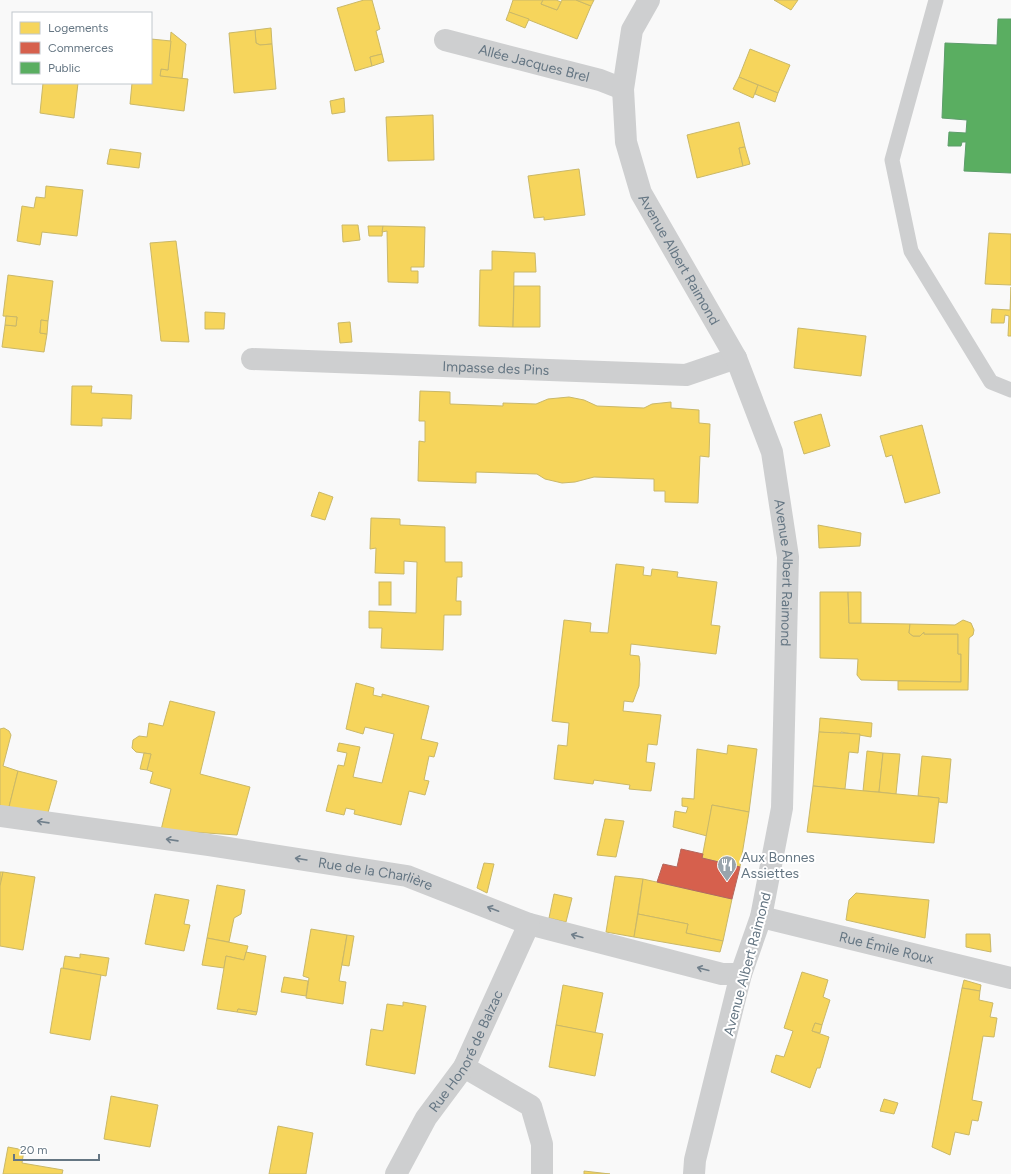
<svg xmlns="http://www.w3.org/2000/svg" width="1011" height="1174" viewBox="0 0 1011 1174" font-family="Figtree,sans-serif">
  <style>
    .homes { fill: #f6d55c; stroke: #cab868 }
    .shops { fill: #d6604d; stroke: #b4675d }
    .public { fill: #5aae61; stroke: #5d9d6b }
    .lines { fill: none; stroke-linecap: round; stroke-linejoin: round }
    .service { stroke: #cecfd0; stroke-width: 15 }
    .minor { stroke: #cecfd0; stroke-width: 22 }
    .tertiary { stroke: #cecfd0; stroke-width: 22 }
    .oneway { stroke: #707f8b }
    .labels { text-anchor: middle; stroke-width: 4; stroke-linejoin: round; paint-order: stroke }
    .street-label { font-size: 14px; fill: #657683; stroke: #fff }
    .poi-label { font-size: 14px; fill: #657683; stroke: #fff; text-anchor: start }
  </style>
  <rect width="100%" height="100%" fill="#f9f9f9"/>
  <g class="homes">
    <path d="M364,0H372L380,29L376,31L382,54L370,57L372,66L355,71L337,8Z"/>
    <path d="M513,0H543L541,4L557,10L562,0H576L591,6L577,39L509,12Z"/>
    <path d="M543,0H556L561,2L557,10L541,4Z"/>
    <path d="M576,0H594L591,6Z"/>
    <path d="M774,0H798L791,10Z"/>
    <path d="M509,12L529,19L525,28L506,20Z"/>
    <path d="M271,28L272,44L260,45L256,43L255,30Z"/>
    <path d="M255,30L256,43L260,45L272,44L276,89L234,93L229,33Z"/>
    <path d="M171,32L186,44L182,79L160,76L161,69L168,70Z"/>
    <path d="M151,39L171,41L168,70L161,69L160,76L188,79L184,111L130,104L132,83H151Z"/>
    <path d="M750,49L790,65L778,93L739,77Z"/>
    <path d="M382,54L384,62L372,66L370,57Z"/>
    <path d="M739,77L758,85L753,98L733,89Z"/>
    <path d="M43,83H78L74,118L40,113Z"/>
    <path d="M758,85L778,93L775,102L755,94Z"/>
    <path d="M344,98L345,112L332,114L330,101Z"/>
    <path d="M433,115L434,160L388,161L386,117Z"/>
    <path d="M739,122L745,147L739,148L743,166L697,178L687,135Z"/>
    <path d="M745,147L750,164L743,166L739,148Z"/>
    <path d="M110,149L141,153L139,168L107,164Z"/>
    <path d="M579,169L585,215L544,220V217L534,218L528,176Z"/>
    <path d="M46,186L83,190L77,236L42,232L40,245L17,241L22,206L34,208L36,197L45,198Z"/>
    <path d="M342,225H358L360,240L343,242Z"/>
    <path d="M368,226H383L382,236H369Z"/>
    <path d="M383,226L425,227L424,267H411V271H418V283L388,282L387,231L382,232Z"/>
    <path d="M989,233L1011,234V285L985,284Z"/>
    <path d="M176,241L189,342L161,341L150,243Z"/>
    <path d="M492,251L535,253L536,272H514L513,327L479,326L480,270H492Z"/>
    <path d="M8,275L53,281L48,321L41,320L40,333L47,334L44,352L2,347L5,325L16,326L17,317L3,316Z"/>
    <path d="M514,286H540V327H513Z"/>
    <path d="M1011,287V336H1008L1009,316L1005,315L1004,323H991L992,309L1010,310Z"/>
    <path d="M205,312L225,313L224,329H205Z"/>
    <path d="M6,316L17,317L16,326L5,325Z"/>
    <path d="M41,320L48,321L47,334L40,333Z"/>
    <path d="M350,322L352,342L340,343L338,323Z"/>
    <path d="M798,328L866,336L861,376L794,368Z"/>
    <path d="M72,386H92L91,393L132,395L131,419L102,418V426L71,425Z"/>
    <path d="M420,391L450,392V404L503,406V403L536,404L548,399L569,397L584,400L597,406L644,408L652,404L671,402V408L699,410V423L710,424L709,457L700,456L698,503L665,502V491H654V479L594,477L575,482L562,483L545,479L537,474L476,472V483L418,481L419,441L425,442V421H419Z"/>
    <path d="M821,414L830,446L804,454L794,422Z"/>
    <path d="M922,425L940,493L905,503L892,455L886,457L880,436Z"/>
    <path d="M319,492L333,497L325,520L311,516Z"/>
    <path d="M371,518L400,519V525L445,527V562H462V577H457L456,601H461V615H444L443,650L381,648L382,628H369V611L416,613L417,562L404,561V574L375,573L376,548L370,549Z"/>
    <path d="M818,525L861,533L860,546L819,548Z"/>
    <path d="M616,564L644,567L643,575L651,576L652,569L678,572L677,577L717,582L711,625L720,626L716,654L631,644L630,655L639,656L640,664L639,686L633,702L624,701L623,711L661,715L657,745L648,744L646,762L655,763L651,791L629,789L630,785L594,780L593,784L554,779L558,745L567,746L569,723L552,721L564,620L591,623L590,632L608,633Z"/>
    <rect x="379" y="582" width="12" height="23"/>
    <path d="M820,592H848L849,623L910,624L909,633L913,636H920L924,632V634H958V654H961V682L861,680L857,675L858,659L820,658Z"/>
    <path d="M848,592H861V623H849Z"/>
    <path d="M963,620L971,623L974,630L973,635L969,638L968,690H898V681L961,682V654H958V634H924V632L920,636H913L909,633L910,624L955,625Z"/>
    <path d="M356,683L374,688L373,695L382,697V694L429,706L421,739L438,743L434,757L429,756L424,780L429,781L425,795L409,791L401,825L354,814L355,810L346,808L344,815L326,811L338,765L344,766L347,753L337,751L339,743L360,747L353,777L382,783L394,734L365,727L363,734L346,729Z"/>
    <path d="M170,701L215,712L200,774L250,787L237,835L161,830L171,789L150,783L153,772L147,770L151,754L136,752L132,748L133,740L139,736L147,737L149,723L163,726Z"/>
    <path d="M820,718L872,723L871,737L841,732L840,734L819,732Z"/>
    <path d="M4,728L9,731L11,735L3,766L18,771L8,811L0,810V729Z"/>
    <path d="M819,732L860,734L858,753L849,752L845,789L813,786Z"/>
    <path d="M728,745L757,749L749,812L712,805L707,836L673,827L675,811L686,813L688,807L682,806V798L694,799L697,749L727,754Z"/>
    <path d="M867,751L883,753L879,792L863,791Z"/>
    <path d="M144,753L151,754L147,770L140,769Z"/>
    <path d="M883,753L900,754L896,794L879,792Z"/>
    <path d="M922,756L951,759L947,803L938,802L939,798L918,796Z"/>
    <path d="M18,771L57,781L47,816L8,811Z"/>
    <path d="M813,786L939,798L934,843L807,832Z"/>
    <path d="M712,805L749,812L740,867L702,858Z"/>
    <path d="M605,819L624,821L616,857L597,855Z"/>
    <path d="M484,863L494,864L487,893L477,888Z"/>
    <path d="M0,872H3L1,887L0,886Z"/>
    <path d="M3,872L35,877L23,950L0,946V886Z"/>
    <path d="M615,876L643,879L634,937L606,932Z"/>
    <path d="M643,879L732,899L723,941L686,933L688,924L638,914Z"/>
    <path d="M217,885L245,890L241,914L234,918L229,942L207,938Z"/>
    <path d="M856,893L929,900L925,938L846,920L849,900Z"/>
    <path d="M155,894L189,900L184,924L190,925L184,951L145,944Z"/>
    <path d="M554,894L572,898L566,922L549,918Z"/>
    <path d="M638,914L688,924L686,933L723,941L720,952L634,937Z"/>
    <path d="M311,929L347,935L339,981L346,982L343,1004L306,998L309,978L303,976Z"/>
    <path d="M966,934H990L991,952L966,947Z"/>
    <path d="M347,935L354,936L349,966L342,965Z"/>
    <path d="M207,938L248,946L244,960L226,956L224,968L202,965Z"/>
    <path d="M246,952L266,956L257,1012L238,1009L237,1012L217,1009L226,956L244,960Z"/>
    <path d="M80,954L109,958L106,976L63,968L65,956L80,958Z"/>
    <path d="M61,968L101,975L90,1040L50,1033Z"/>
    <path d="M802,972L828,980L823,997L830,1000L822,1025L815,1023L812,1031L829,1037L820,1068H817L810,1088L771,1072L776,1055L784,1057L793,1031L784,1028Z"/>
    <path d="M284,977L308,981L306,996L281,992Z"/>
    <path d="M964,980L981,985L980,991L962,988Z"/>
    <path d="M563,985L603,993L595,1033L556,1025Z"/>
    <path d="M962,988L980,991L979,1000L993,1003L990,1017L997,1018L994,1037L983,1036L972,1100L982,1102L978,1121L972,1120L969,1135L955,1132L950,1155L932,1147Z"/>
    <path d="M403,1002L426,1006L415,1074L366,1065L371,1029L383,1031L387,1004L403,1006Z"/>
    <path d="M238,1009L257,1012L256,1015L237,1012Z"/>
    <path d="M815,1023L822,1025L820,1033L812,1031Z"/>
    <path d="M556,1025L603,1034L595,1076L549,1067Z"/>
    <path d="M111,1096L158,1105L150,1147L104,1139Z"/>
    <path d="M884,1099L898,1103L894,1114L880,1111Z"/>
    <path d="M278,1126L313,1133L306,1174H269Z"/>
    <path d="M8,1147L24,1150L22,1163L63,1170L62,1174H3Z"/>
    <path d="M584,1171L610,1174H584Z"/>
  </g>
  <path class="shops" d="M681,849L703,854L702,858L740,867L732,899L657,882L663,864L677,867Z"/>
  <path class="public" d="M998,19H1011V173L964,171L966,142H962L961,146H948L949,132L966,133L967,120L942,118L945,43L997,45Z"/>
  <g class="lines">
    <path class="service" d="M936,0L892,160L911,251L991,382L1011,390"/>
    <g class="minor">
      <path id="s1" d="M445,40L600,80L623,89"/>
      <path id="s2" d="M252,359L686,375L736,358"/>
      <path id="s3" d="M0,816L209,845L407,876L529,924L722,974H741"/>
      <path id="s4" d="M761,917L1011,978"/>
      <path d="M464,1067L531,1106L542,1144V1174"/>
      <path id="s5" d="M396,1174L426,1118L464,1067L529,924"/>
    </g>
    <path class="tertiary" id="s6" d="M649,0L632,30L623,89L626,142L641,193L736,358L772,452L788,557L782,808L761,917L741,974L695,1160L694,1174"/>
  </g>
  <defs><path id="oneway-shaft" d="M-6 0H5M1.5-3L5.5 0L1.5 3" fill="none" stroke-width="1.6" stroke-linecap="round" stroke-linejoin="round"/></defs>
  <g class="oneway">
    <use href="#oneway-shaft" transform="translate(43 822) rotate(-172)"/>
    <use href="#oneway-shaft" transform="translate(172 840) rotate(-172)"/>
    <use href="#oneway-shaft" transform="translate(301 859) rotate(-171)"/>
    <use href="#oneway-shaft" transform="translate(493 909) rotate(-159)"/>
    <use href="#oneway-shaft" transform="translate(577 936) rotate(-165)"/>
    <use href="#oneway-shaft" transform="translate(703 969) rotate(-165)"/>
  </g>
  <defs>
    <g id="restaurant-pin" transform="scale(1)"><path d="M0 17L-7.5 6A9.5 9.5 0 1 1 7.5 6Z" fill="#99a4ac" stroke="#fff"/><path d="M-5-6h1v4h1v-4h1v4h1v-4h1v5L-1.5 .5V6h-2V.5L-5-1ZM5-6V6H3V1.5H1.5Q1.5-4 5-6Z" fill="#fff"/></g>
  </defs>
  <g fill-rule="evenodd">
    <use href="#restaurant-pin" x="727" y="865"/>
  </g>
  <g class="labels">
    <g class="street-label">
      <text dy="5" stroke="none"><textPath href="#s1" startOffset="92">Allée Jacques Brel</textPath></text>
      <text dy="5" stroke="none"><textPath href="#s6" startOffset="277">Avenue Albert Raimond</textPath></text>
      <text dy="5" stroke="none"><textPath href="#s2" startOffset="244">Impasse des Pins</textPath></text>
      <text dy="5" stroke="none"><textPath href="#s6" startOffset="613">Avenue Albert Raimond</textPath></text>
      <text dy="5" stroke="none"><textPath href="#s3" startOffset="380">Rue de la Charlière</textPath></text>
      <text dy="5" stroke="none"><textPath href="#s4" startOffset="129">Rue Émile Roux</textPath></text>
      <text transform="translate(747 964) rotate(-75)" y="5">Avenue Albert Raimond</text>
      <text dy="5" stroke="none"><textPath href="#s5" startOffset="142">Rue Honoré de Balzac</textPath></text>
    </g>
    <g class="poi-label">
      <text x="741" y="862">Aux Bonnes<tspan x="741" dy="16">Assiettes</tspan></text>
    </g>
  </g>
  <rect x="12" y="12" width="140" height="72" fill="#ffffff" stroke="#c1c8cd"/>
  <rect x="20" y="22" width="20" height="12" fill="#f6d55c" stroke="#c1c8cd"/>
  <text x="48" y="32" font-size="12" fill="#657683">Logements</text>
  <rect x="20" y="42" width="20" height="12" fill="#d6604d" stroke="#c1c8cd"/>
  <text x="48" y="52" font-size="12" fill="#657683">Commerces</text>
  <rect x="20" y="62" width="20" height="12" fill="#5aae61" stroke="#c1c8cd"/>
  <text x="48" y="72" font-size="12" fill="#657683">Public</text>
  <path d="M14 1154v6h85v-6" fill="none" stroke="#657683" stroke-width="2"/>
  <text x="20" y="1154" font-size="12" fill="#657683" stroke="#ffffff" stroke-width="3" paint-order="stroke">20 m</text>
</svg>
